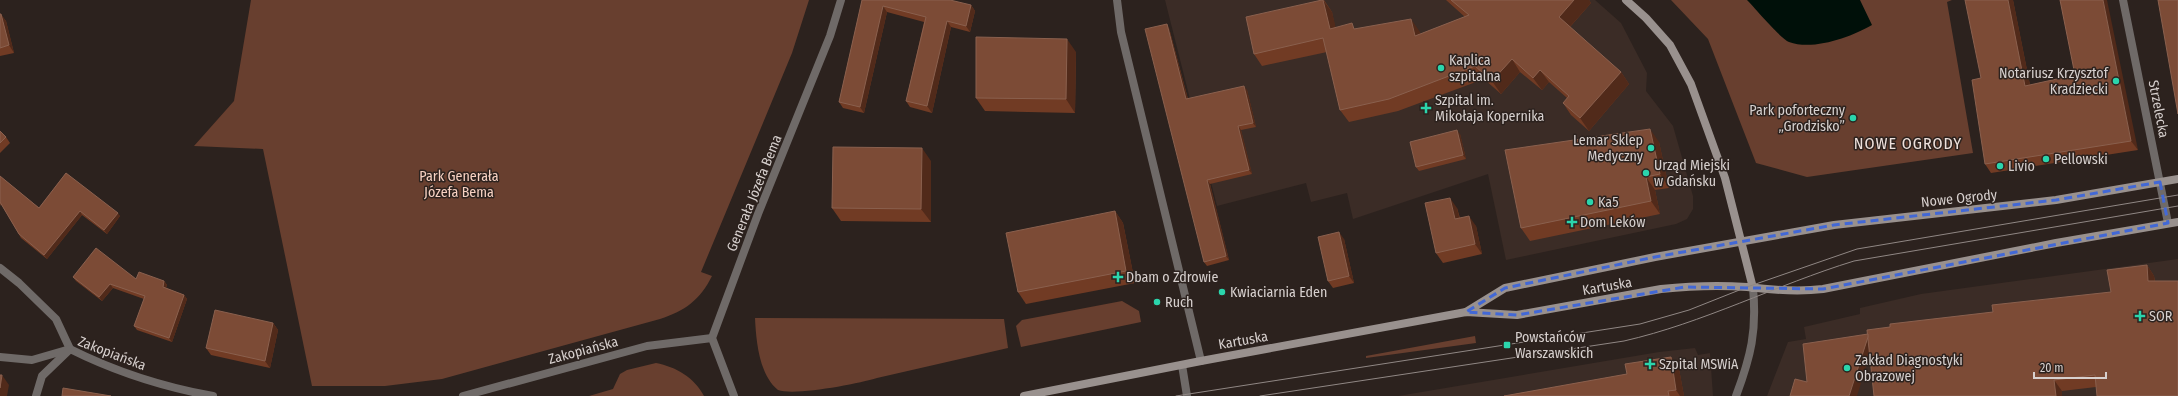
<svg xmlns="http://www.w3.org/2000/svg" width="2178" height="396" viewBox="0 0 2178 396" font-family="'Fira Sans Condensed',sans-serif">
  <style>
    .built { fill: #3b2c26 }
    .green { fill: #683f2f }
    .water { fill: #001009 }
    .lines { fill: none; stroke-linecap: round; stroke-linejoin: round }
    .street { stroke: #6f6a68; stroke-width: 8 }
    .secondary { stroke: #99918e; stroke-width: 8 }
    .tram { stroke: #908784; stroke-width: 1 }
    .wall { fill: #713b24 }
    .shaded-wall { fill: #512a1a }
    .building { fill: #7c4b36; stroke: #8a604e }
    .marked { fill: none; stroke: #4268d6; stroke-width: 3; stroke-dasharray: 8 5; stroke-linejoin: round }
    .poi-dot { fill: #2bd5ac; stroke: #2c221e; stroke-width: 1.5 }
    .labels { text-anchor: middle; stroke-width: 3; stroke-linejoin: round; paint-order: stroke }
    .poi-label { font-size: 14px; fill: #d7d0ce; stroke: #2c221e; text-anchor: start }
    .street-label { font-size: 14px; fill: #d7d0ce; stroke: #2c221e }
    .park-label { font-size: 14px; fill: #f7d1c2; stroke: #2c221e }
    .quarter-label { font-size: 16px; letter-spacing: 1px; fill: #eee1dc; stroke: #2c221e }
  </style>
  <rect width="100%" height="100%" fill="#2c221e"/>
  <g class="built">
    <path d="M1165,0H1595L1621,23L1647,73L1646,91L1673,126L1693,196V209L1687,219L1676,224L1506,260L1488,174L1353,219L1347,193L1311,202L1306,183L1217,206Z"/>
    <path d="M2178,259V396H1767L1788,342L1806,339L1804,327L1860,314V308L1921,294Z"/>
    <path d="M1695,348L1698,355L1710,353L1713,396H1398L1659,352Z"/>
  </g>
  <g class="green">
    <path d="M251,0H809L792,53L701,272L712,276C700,300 685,311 660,319L442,379L385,386H312L263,149L194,146L234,101Z"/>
    <path d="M1671,0H1952L1947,2L1973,153L1807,177L1756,163L1708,39Z"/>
    <path d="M1122,301L1139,311L1141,322L1021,347L1016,326L1022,320Z"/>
    <path d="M755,318L1004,319L1008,348L877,378C857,384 795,396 778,390C759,375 756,340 755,318Z"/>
    <path d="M1475,336L1476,343L1366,358V356Z"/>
    <path d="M656,363C676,367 694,377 704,396H589L613,389L620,374L627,370Z"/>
  </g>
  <path class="water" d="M1747,0H1860L1872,25C1851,37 1813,51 1789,42C1781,39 1755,8 1747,0Z"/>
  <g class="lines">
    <g class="street">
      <path d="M1117,0L1121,32L1201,361"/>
      <path d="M2123,0L2168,223"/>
      <path d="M0,268L19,283L56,319L70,349"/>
      <path d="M0,357L32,360L70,349C116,372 163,387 213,396"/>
      <path d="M1182,365L1187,396"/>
      <path d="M36,396L42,376L68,351"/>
      <path d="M463,396L647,346L712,338"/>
      <path d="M734,396L712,338L758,214L830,36L841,0"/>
      <path d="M1736,396C1751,356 1757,331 1753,288"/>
    </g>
    <g class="secondary">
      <path d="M1626,0L1646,18L1670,45L1691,84L1725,178L1753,288"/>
      <path d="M1466,312L1505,288L1655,257L1834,225L2056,200L2178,179"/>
      <path d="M1024,396L1201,361L1466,312L1517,315L1661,289C1690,286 1718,285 1747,287C1772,290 1798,292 1823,289L2056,243L2178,222"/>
    </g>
    <g class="tram">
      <path d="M1176,396L1640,324L1689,310L1747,287L1857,249L2178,195"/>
      <path d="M1260,396L1624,341C1703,323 1776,285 1854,261L2178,206"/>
    </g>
  </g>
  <g class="wall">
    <path d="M862,0L971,5L975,11L970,32L951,27L932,113L910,107L906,101L924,22L887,12L864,113L843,108L839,102Z"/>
    <path d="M1324,0L1332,12L1335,27L1356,29L1420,32V34L1465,17L1446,0H1589L1591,3L1570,27L1621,72L1629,84L1589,131L1571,115L1563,103L1567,98L1549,82L1542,90L1520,72L1501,94L1484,79L1398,111L1349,122L1340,110L1327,52L1262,66L1254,54Z"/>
    <path d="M2013,0L2030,85L2075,75L2060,0L2138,150L1991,173L1985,164L1981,78Z"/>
    <path d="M0,14L6,21L14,53L0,56Z"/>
    <path d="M1169,28L1188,99L1247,90L1256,127L1241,130L1252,174L1210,184L1229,260L1207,266L1204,262Z"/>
    <path d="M1076,52L1075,113L985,111L976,98Z"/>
    <path d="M0,131L6,137L10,143L0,153Z"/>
    <path d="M1460,134L1466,159L1419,171L1416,167Z"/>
    <path d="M1659,142L1669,188L1655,190L1660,214L1530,241L1521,228Z"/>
    <path d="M931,161V222L841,221L832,208Z"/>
    <path d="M66,173L120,216L107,234L82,215L47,259L21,238L1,204L0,206V176L39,208Z"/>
    <path d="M1457,208L1460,218L1476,226L1482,254L1443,263L1436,253Z"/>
    <path d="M1115,211L1123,223L1135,283L1026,304L1018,292Z"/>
    <path d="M1344,239L1354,283L1333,288L1328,281Z"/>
    <path d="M2147,265L2154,276L2155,281L2096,387L2062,391V396H1874L1870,355L1807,382L1868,334L1890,327L1993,312L2111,292Z"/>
    <path d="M73,277L136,279L164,281L167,285L166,288L184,295L187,299L172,342L137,330L134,326L144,299L113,288L102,301L76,281Z"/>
    <path d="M273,323L278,330L270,368L211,355L206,348Z"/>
    <path d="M1671,357L1679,369L1684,396H1504L1627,374Z"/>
  </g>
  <g class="shaded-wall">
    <path d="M1323,0L1332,12L1339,41L1330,29Z"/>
    <path d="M1574,0H1589L1591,3L1567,30L1559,17Z"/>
    <path d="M2008,0H2013L2032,95L2025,86Z"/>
    <path d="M2103,0H2107L2138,150L2131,141Z"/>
    <path d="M971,5L975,11L970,32L966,26Z"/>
    <path d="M883,6L887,12L864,113L860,107Z"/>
    <path d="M1,14L6,21L14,53L9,45Z"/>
    <path d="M1411,19L1420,32L1424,48L1415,36Z"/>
    <path d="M947,21L951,27L932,113L927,106Z"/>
    <path d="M1167,24L1169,28L1189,103L1186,99Z"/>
    <path d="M1067,39L1076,52L1075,113L1066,99Z"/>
    <path d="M1512,59L1520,72L1501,94L1492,81Z"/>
    <path d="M1540,70L1549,82L1542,90L1533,78Z"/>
    <path d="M1621,72L1629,84L1589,131L1580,118Z"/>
    <path d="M1244,86L1247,90L1256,127L1253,123Z"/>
    <path d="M1238,126L1241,130L1252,174L1249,170Z"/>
    <path d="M1650,129L1659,142L1669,188L1660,174Z"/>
    <path d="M1457,130L1460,134L1466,159L1463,155Z"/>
    <path d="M922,148L931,161V222L921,209Z"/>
    <path d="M1646,177L1655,190L1660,214L1651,201Z"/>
    <path d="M1207,180L1210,184L1229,260L1226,256Z"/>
    <path d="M1450,198L1457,208L1462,229L1455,219Z"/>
    <path d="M80,211L82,215L47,259L44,255Z"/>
    <path d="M1115,211L1123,223L1135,283L1126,271Z"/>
    <path d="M118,213L120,216L107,234L104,230Z"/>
    <path d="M1469,216L1476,226L1482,254L1475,244Z"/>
    <path d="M1339,232L1344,239L1354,283L1349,276Z"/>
    <path d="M2147,265L2154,276L2156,292L2148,281Z"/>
    <path d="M164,281L167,285L165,291L163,287Z"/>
    <path d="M110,284L113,288L102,301L99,297Z"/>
    <path d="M184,295L187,299L172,342L169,338Z"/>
    <path d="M273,323L278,330L270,368L265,361Z"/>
    <path d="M1869,334L1874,341L1857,396H1849Z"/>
    <path d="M1671,357L1679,369L1684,396H1680L1676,390Z"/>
    <path d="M2,375L9,385L7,396H0V388Z"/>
    <path d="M2054,380L2062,391V396H2056Z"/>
  </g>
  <g class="building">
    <path d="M862,0H950L971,5L966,26L947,21L927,106L906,101L926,17L883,6L860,107L839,102Z"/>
    <path d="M1322,0H1323L1330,29L1352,23L1354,29L1411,19L1415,36L1469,15L1451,0H1574L1559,17L1621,72L1580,118L1563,103L1569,96L1540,70L1533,78L1512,59L1492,81L1475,66L1389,99L1340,110L1323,38L1254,54L1246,17Z"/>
    <path d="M1965,0H2008L2025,86L2075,75L2060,0H2103L2131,141L1985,164L1972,80L1981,78Z"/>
    <path d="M2158,0H2178V114Z"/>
    <path d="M0,14H1L9,45L0,48Z"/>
    <path d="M1167,24L1186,99L1244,86L1253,123L1238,126L1249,170L1207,180L1226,256L1204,262L1145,29Z"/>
    <path d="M976,37L1067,39L1066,99L976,98Z"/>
    <path d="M1650,129L1660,174L1646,177L1651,201L1521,228L1505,150Z"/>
    <path d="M1457,130L1463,155L1416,167L1410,142Z"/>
    <path d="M0,131L6,137L0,143Z"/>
    <path d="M833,147L922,148L921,209L832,208Z"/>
    <path d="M66,173L118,213L104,230L80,211L44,255L19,234L0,202V176L39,208Z"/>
    <path d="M1450,198L1455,219L1469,216L1475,244L1436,253L1425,203Z"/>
    <path d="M1115,211L1126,271L1018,292L1006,233Z"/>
    <path d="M1339,232L1349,276L1328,281L1318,237Z"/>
    <path d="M96,248L136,279L139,272L164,281L163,287L184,295L169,338L134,326L145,296L110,284L99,297L73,277Z"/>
    <path d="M2147,265L2148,281H2178V396H2097L2095,375L2054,380L2056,396H1874L1867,330L1890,327V324L1993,312L1992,305L2111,292L2107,270Z"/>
    <path d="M215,310L273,323L265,361L206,348Z"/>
    <path d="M1868,334V337L1849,396H1790L1795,379L1807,382L1803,344Z"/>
    <path d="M1671,357L1676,390L1668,391L1669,396H1504L1627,374L1625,364Z"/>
    <path d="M0,375H2L0,388Z"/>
    <path d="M63,388L111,396H62Z"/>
  </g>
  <path class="marked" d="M2160,182L2168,223L1823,289L1685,287L1517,315L1466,312L1505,288L1655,257L1834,225L2056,200Z"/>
  <g class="poi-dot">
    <circle cx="1441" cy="68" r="4"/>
    <circle cx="2116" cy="81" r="4"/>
    <path d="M1424 102h4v4h4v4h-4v4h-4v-4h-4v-4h4z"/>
    <circle cx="1853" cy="118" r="4"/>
    <circle cx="1651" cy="148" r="4"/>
    <circle cx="2046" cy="159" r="4"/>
    <circle cx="2000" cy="166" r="4"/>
    <circle cx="1646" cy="173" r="4"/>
    <circle cx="1590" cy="202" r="4"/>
    <path d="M1570 216h4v4h4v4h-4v4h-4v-4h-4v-4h4z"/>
    <path d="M1116 271h4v4h4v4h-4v4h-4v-4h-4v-4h4z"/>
    <circle cx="1222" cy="292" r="4"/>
    <circle cx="1157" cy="302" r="4"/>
    <path d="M2138 310h4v4h4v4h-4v4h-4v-4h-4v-4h4z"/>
    <rect x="1503" y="341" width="8" height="8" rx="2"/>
    <path d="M1648 358h4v4h4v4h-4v4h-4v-4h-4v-4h4z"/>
    <circle cx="1847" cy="368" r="4"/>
  </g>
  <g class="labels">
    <g class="poi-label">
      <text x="1449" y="65">Kaplica<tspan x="1449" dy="16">szpitalna</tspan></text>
      <text x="2108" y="78" text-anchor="end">Notariusz Krzysztof<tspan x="2108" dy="16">Kradziecki</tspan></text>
      <text x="1435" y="105">Szpital im.<tspan x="1435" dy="16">Mikołaja Kopernika</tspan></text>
      <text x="1845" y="115" text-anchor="end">Park poforteczny<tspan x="1845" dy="16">„Grodzisko”</tspan></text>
      <text x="1643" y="145" text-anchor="end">Lemar Sklep<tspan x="1643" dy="16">Medyczny</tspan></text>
      <text x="2054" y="164">Pellowski</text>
      <text x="1654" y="170">Urząd Miejski<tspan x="1654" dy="16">w Gdańsku</tspan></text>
      <text x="2008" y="171">Livio</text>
      <text x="1598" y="207">Ka5</text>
      <text x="1580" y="227">Dom Leków</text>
      <text x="1126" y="282">Dbam o Zdrowie</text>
      <text x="1230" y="297">Kwiaciarnia Eden</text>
      <text x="1165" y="307">Ruch</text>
      <text x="2149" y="321">SOR</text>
      <text x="1515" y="342">Powstańców<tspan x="1515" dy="16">Warszawskich</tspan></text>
      <text x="1855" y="365">Zakład Diagnostyki<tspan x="1855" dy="16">Obrazowej</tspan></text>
      <text x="1659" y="369">Szpital MSWiA</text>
    </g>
    <g class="street-label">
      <text transform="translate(2159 109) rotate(79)" y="5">Strzelecka</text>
      <text transform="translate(754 193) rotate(-68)" y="5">Generała Józefa Bema</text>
      <text transform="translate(1959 198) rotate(-6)" y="5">Nowe Ogrody</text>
      <text transform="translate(1607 286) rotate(-10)" y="5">Kartuska</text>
      <text transform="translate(1243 340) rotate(-10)" y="5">Kartuska</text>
      <text transform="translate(583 350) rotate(-15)" y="5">Zakopiańska</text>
      <text transform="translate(112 353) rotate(21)" y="5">Zakopiańska</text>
    </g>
    <g class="park-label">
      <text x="459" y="181">Park Generała<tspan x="459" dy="16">Józefa Bema</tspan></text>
    </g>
    <g class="quarter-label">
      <text x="1908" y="149">NOWE OGRODY</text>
    </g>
  </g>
  <path d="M2034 372v6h72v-6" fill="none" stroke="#d7d0ce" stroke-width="2"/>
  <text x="2040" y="372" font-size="12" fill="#d7d0ce" stroke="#2c221e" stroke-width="3" paint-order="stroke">20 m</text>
</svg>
